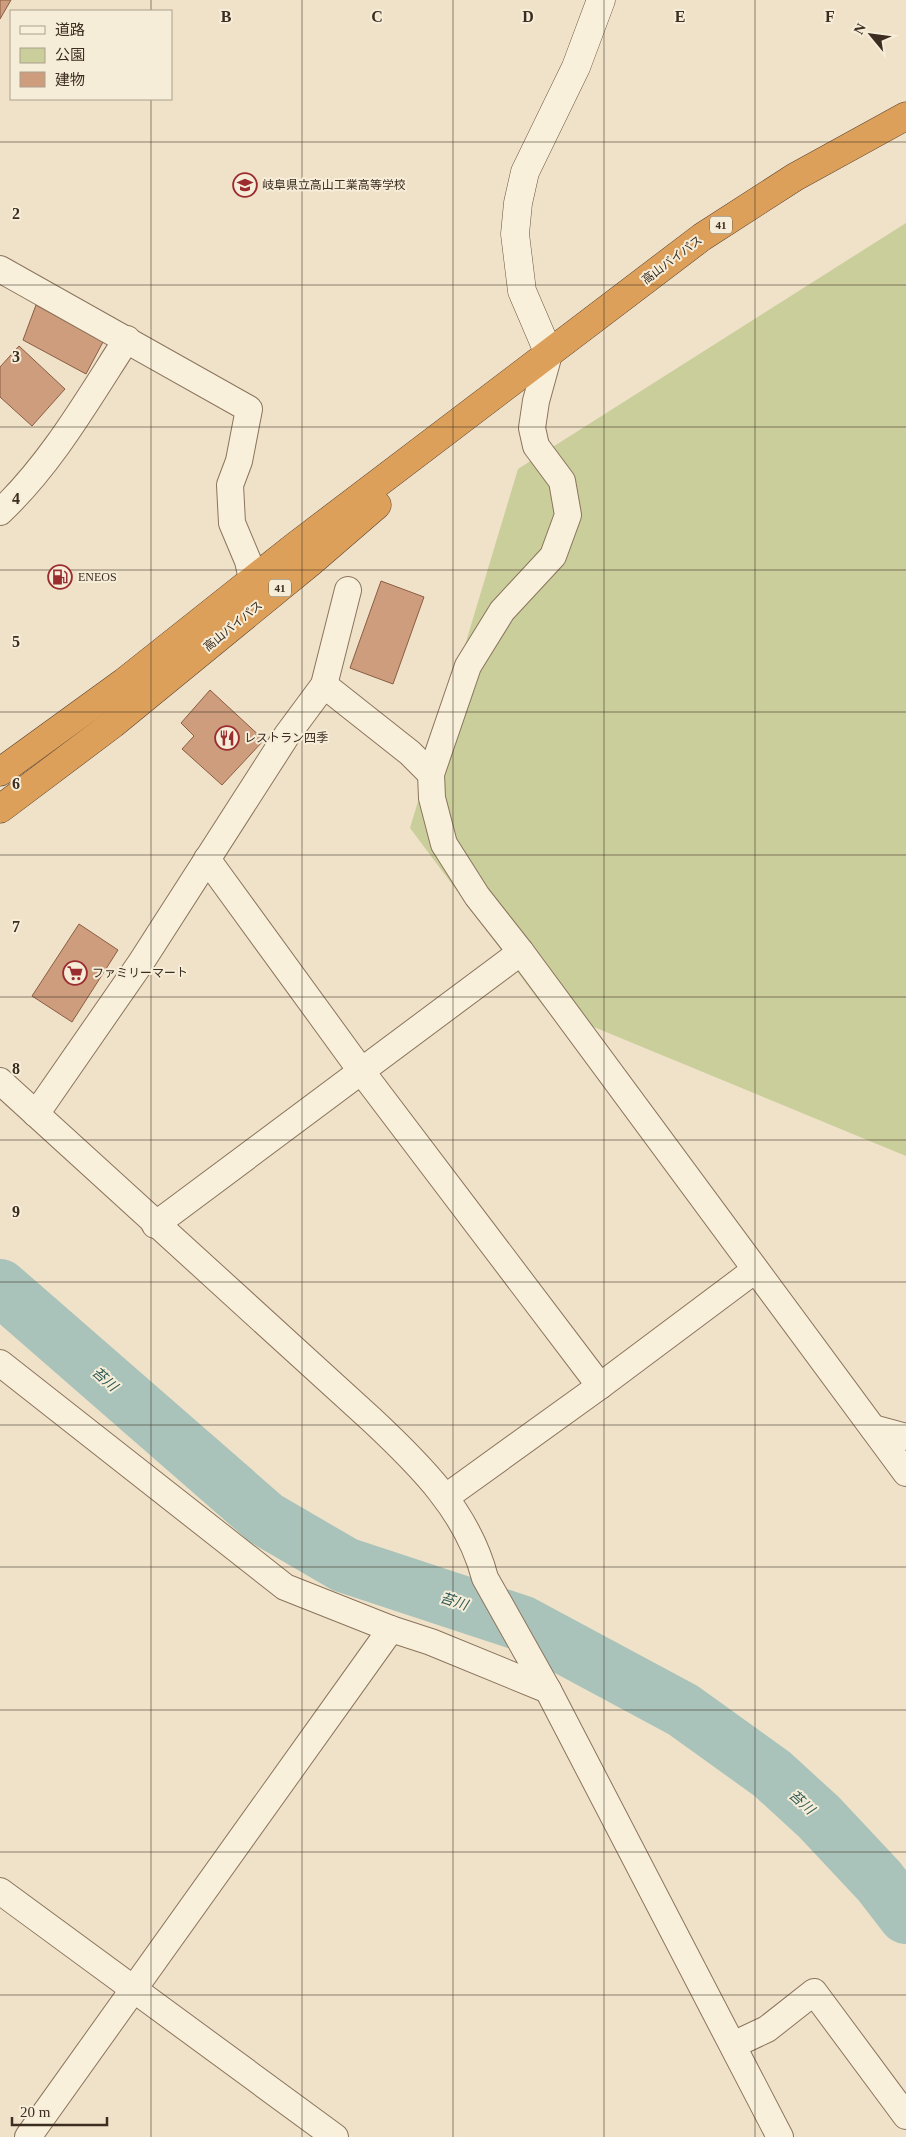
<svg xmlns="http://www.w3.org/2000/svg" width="906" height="2137" viewBox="0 0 906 2137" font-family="'Times New Roman','Noto Sans JP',serif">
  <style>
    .green { fill: #c9ce9b }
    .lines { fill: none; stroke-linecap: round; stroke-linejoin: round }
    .river { stroke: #a9c3bb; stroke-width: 56 }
    .building { fill: #cd9d7e; stroke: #8b5d42 }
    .street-casing { stroke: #8b745d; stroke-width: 28 }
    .secondary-casing { stroke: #6d5540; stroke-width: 29 }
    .highway-casing { stroke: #5a4231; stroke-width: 29 }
    .street { stroke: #f9f0dc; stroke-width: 26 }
    .secondary { stroke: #f9f0dc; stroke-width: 28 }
    .highway { stroke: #dda05a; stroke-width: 28 }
    .grid { fill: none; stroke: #3c2d20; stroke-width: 1; stroke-opacity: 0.55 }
    .labels { text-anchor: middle; stroke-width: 4; stroke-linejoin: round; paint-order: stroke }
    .shield { fill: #f6edd8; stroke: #746757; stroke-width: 1 }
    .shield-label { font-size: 11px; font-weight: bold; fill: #3c2d20 }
    .poi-label { font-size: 12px; fill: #3c2d20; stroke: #f6edd8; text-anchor: start }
    .street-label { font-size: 12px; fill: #3c2d20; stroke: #f6edd8 }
    .water-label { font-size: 14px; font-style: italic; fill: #305b57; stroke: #f6edd8 }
    .grid-label { font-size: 16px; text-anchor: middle; font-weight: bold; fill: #3c2d20; stroke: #f6edd8; stroke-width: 4; stroke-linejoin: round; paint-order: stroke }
  </style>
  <rect width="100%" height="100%" fill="#efe2c8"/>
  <path class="green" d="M906,223V1156L543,1006L410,828L518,469Z"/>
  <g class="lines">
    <path class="river" d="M0,1287L266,1519L345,1565L521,1623L683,1710L772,1774L819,1817L879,1881L906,1916"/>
  </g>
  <g class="building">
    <path d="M0,0H11L0,19Z"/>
    <path d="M36,305L103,342L86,374L23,340Z"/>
    <path d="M19,346L65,389L32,426L0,397V367Z"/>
    <path d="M381,581L424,597L393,684L350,668Z"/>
    <path d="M210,690L264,740L222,785L182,749L194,736L181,723Z"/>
    <path d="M79,924L118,950L72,1022L32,996Z"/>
  </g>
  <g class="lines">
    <g class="street-casing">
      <g id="street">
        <path d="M0,269L249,409L239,461L230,485L232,523L248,561L252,579"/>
        <path d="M549,354L536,401L532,428L536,446L562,481L568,515L553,556L502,611L468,666L431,774L432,798L444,844L477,896L521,952L906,1473"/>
        <path d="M0,512C52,463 88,399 127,339"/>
        <path d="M324,685L410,753L431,774"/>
        <path d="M207,859L362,1072L600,1386"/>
        <path d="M0,1081L372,1420C420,1465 468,1512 485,1578L548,1690L780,2137"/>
        <path d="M36,1114L140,964L287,735L324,685L348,590"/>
        <path d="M155,1225L521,952"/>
        <path d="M0,1363L285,1587L391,1629L431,1642L548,1690"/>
        <path d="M873,1428L906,1437"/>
        <path d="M446,1497L600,1386L755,1270"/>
        <path d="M0,1891L335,2137"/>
        <path d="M733,2045L767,2029L814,1992L906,2116"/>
        <path d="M28,2137L391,1629"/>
      </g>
    </g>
    <g class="secondary-casing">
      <path id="secondary" d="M549,354L522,291L515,234L518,203L525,172L576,67L601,0"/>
    </g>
    <g class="highway-casing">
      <g id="highway">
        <path d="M0,772L124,682L294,547L702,237L795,177L906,116"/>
        <path d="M0,809L113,724L311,562L377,505"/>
      </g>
    </g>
    <use href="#street" class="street"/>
    <use href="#secondary" class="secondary"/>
    <use href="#highway" class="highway"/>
  </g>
  <path class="grid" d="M151,0V11M302,0V2137M453,0V2137M604,0V2137M755,0V2137M151,99V2137M0,142H906M0,285H906M0,427H906M0,570H906M0,712H906M0,855H906M0,997H906M0,1140H906M0,1282H906M0,1425H906M0,1567H906M0,1710H906M0,1852H906M0,1995H906"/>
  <defs>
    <g id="school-ring" transform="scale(1.25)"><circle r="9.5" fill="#f6edd8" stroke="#9b2c30" stroke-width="1.5"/><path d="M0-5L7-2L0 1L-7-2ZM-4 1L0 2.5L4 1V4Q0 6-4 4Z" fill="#9b2c30"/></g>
    <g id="fuel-ring" transform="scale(1.25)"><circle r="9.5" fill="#f6edd8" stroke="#9b2c30" stroke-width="1.5"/><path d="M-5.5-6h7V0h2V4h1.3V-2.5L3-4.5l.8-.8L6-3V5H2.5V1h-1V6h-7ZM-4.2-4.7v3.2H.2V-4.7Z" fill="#9b2c30"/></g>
    <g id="restaurant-ring" transform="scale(1.25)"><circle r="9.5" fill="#f6edd8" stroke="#9b2c30" stroke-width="1.5"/><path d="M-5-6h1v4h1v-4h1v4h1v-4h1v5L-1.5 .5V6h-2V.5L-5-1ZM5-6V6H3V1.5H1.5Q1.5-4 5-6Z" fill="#9b2c30"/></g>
    <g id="supermarket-ring" transform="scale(1.25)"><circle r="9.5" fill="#f6edd8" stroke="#9b2c30" stroke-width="1.5"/><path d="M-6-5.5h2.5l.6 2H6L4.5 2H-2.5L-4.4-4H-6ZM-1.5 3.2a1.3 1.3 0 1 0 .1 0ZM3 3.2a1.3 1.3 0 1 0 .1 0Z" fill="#9b2c30"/></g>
  </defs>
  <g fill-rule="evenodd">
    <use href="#school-ring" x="245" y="185"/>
    <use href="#fuel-ring" x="60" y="577"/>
    <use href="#restaurant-ring" x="227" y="738"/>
    <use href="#supermarket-ring" x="75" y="973"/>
  </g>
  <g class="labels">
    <g class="shield">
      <rect x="710" y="216.5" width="22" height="17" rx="4"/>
      <rect x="269" y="579.5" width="22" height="17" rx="4"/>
    </g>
    <g class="shield-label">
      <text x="721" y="229">41</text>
      <text x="280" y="592">41</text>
    </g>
    <g class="poi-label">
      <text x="262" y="189">岐阜県立高山工業高等学校</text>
      <text x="78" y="581">ENEOS</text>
      <text x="244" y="742">レストラン四季</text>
      <text x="92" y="977">ファミリーマート</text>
    </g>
    <g class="street-label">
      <text transform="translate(672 260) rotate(-37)" y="4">高山バイパス</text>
      <text transform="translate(233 626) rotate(-39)" y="4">高山バイパス</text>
    </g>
    <g class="water-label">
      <text transform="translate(105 1379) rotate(41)" y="5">苔川</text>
      <text transform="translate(454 1601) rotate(18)" y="5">苔川</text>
      <text transform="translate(802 1802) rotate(42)" y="5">苔川</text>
    </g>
  </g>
  <g class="grid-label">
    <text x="226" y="22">B</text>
    <text x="377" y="22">C</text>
    <text x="528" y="22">D</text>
    <text x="680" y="22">E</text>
    <text x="830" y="22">F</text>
    <text x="16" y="219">2</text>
    <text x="16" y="362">3</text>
    <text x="16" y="504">4</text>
    <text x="16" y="647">5</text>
    <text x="16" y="789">6</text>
    <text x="16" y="932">7</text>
    <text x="16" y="1074">8</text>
    <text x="16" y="1217">9</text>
  </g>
  <rect x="10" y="10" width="162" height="90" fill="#f6edd8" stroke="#aca08e"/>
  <rect x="20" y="26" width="25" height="8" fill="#f9f0dc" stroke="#aca08e"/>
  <text x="55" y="35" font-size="15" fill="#3c2d20">道路</text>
  <rect x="20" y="48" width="25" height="15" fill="#c9ce9b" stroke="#aca08e"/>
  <text x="55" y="60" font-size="15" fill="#3c2d20">公園</text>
  <rect x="20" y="72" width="25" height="15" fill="#cd9d7e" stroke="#aca08e"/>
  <text x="55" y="85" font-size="15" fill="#3c2d20">建物</text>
  <g transform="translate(871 35) rotate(299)" stroke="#f6edd8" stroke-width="4" paint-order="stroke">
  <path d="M0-4L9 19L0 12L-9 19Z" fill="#3c2d20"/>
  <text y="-8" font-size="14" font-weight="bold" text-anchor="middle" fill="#3c2d20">N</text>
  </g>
  <path d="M12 2117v8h95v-8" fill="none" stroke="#3c2d20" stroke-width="2.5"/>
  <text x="20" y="2117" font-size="15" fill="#3c2d20" stroke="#f6edd8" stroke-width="4" paint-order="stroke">20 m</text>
</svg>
